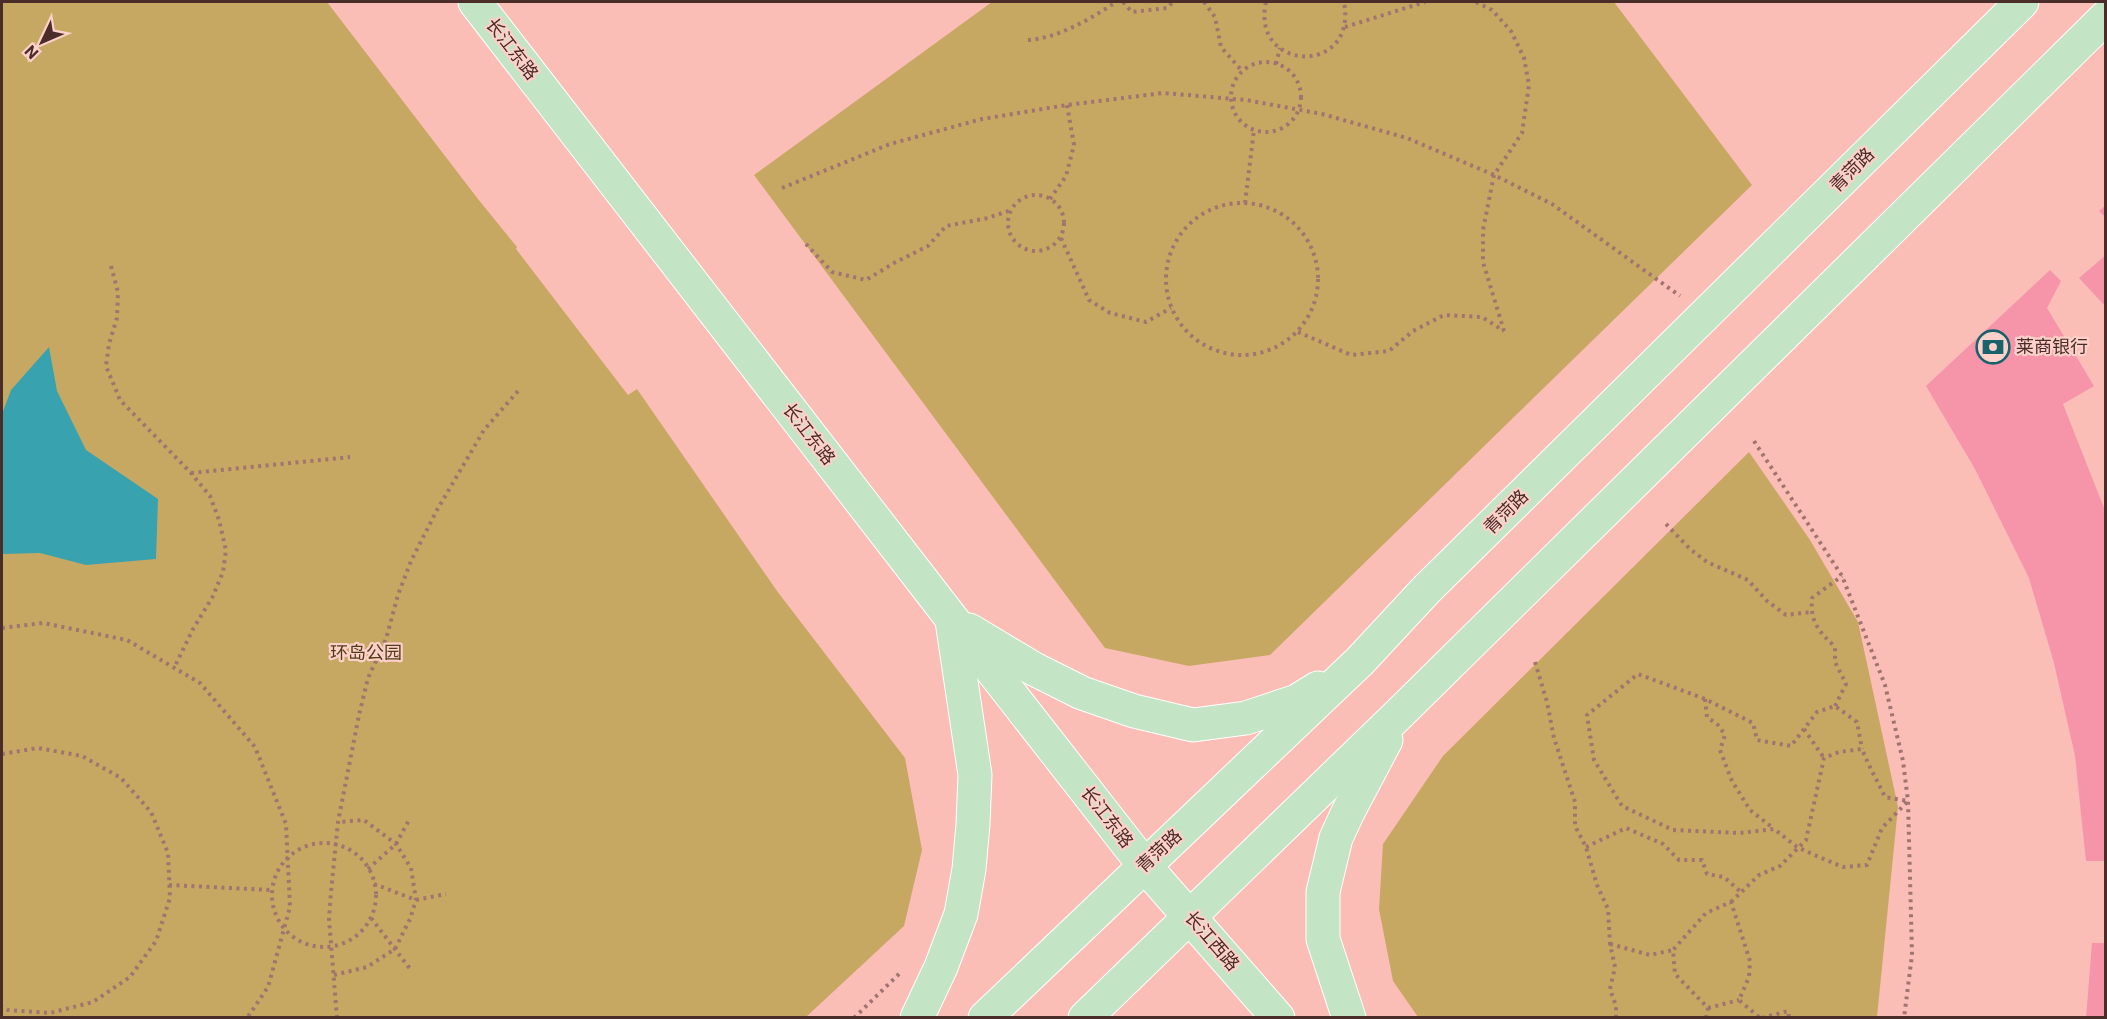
<svg xmlns="http://www.w3.org/2000/svg" width="2107" height="1019" viewBox="0 0 2107 1019" font-family="Roboto,'Noto Sans SC',sans-serif">
  <style>
    .green { fill: #c6a863 }
    .water { fill: #38a3af }
    .building { fill: #f694aa }
    .lines { fill: none; stroke-linecap: round; stroke-linejoin: round }
    .major-casing { stroke: #fff; stroke-width: 35 }
    .path { stroke: #a2746f; stroke-width: 4; stroke-dasharray: 3 4.5; stroke-linecap: butt }
    .major { stroke: #c3e4c5; stroke-width: 33 }
    .labels { text-anchor: middle; stroke-width: 4.5; stroke-linejoin: round; paint-order: stroke }
    .street-label { font-size: 18px; fill: #4a2c29; stroke: #fed0ca }
    .poi-label { font-size: 18px; fill: #4a2c29; stroke: #fed0ca; text-anchor: start }
    .park-label { font-size: 18px; fill: #4e3d16; stroke: #fed0ca }
  </style>
  <rect width="100%" height="100%" fill="#fbbeb7"/>
  <g class="green">
    <path d="M2,2H327L478,199L517,247L516,249L628,395L637,389L777,591L905,758L922,850L904,926L806,1017L2,1018Z"/>
    <path d="M992,2H1614L1752,185L1270,655L1189,666L1105,648L754,175Z"/>
    <path d="M1749,452L1810,540L1858,622L1898,807L1877,1017H1418L1393,981L1379,909L1383,844L1443,756Z"/>
  </g>
  <path class="water" d="M49,347L57,391L86,450L158,499L156,559L86,565L40,553L2,554V414L11,390Z"/>
  <g class="building">
    <path d="M2106,205V218L2099,211Z"/>
    <path d="M2106,255V307L2079,278Z"/>
    <path d="M2050,270L2061,281L2047,308L2094,386L2063,404L2106,513V861H2086L2075,756L2054,663L2029,578L1975,469L1926,386Z"/>
    <path d="M2092,943H2106V1018H2086Z"/>
  </g>
  <g class="lines">
    <g class="major-casing">
      <g id="major">
        <path d="M475,2L952,619L1144,865L1278,1018"/>
        <path d="M969,630L1034,669L1082,693L1134,711L1193,725L1246,718L1297,701L1318,688"/>
        <path d="M917,1018L941,967L961,914L969,869L973,824L975,775L952,621"/>
        <path d="M985,1018L1360,661L1426,590L2022,2"/>
        <path d="M1085,1018L1400,713L2106,17"/>
        <path d="M1349,1018L1323,939V892L1336,838L1348,812L1386,740"/>
      </g>
    </g>
    <g class="path">
      <path d="M1123,2L1132,12L1167,8L1173,2"/>
      <path d="M1204,2L1215,17L1221,47L1243,72"/>
      <path d="M1266,2C1250,72 1358,77 1344,2"/>
      <path d="M1476,2L1492,10L1511,31L1524,58L1529,85L1522,133L1494,175L1483,230V262L1504,331"/>
      <path d="M1345,27L1425,2"/>
      <path d="M1028,40C1059,38 1090,19 1116,2"/>
      <circle cx="1266" cy="97" r="35"/>
      <path d="M1276,64L1280,48"/>
      <path d="M782,188L890,144L982,119L1067,105L1163,93L1246,100L1322,114L1407,138L1494,175L1552,204L1680,296"/>
      <circle cx="1036" cy="223" r="28"/>
      <path d="M1050,199L1066,176L1074,145L1067,105"/>
      <path d="M1245,203L1254,130"/>
      <circle cx="1242" cy="279" r="76"/>
      <path d="M1061,238L1089,300L1110,313L1146,322L1171,308"/>
      <path d="M806,244L832,272L866,280L894,263L928,246L946,226L988,218L1011,210"/>
      <path d="M111,266L118,292L117,318L109,344L106,366L120,400L191,473L210,496L219,520L226,550L223,572L212,598L193,629L174,668"/>
      <path d="M1298,332L1351,355L1389,351L1413,331L1444,315L1482,317L1504,331"/>
      <path d="M1754,441L1842,576L1885,685L1903,761L1908,801L1912,955L1904,1018"/>
      <path d="M191,473L350,457"/>
      <path d="M1666,524L1690,549L1707,562L1748,580L1767,601L1786,615L1811,612"/>
      <path d="M2,628L43,623L127,640L200,683L255,747L286,824L290,907L268,987L247,1018"/>
      <path d="M1535,662L1547,702L1554,738L1575,802V826L1586,847L1597,885L1608,909L1610,944L1615,967L1610,989L1616,1006V1018"/>
      <path d="M1705,699L1707,717L1718,725L1725,735L1720,750L1732,781L1750,810L1773,828"/>
      <path d="M1835,706L1846,684L1835,662V647C1819,631 1810,623 1812,598L1842,576"/>
      <path d="M1804,729L1824,758"/>
      <path d="M2,754L38,748L82,756L121,778L151,812L168,853L170,898L156,941L130,977L93,1002L50,1013L8,1010L2,1007"/>
      <circle cx="324" cy="895" r="52"/>
      <path d="M1586,847L1626,828L1663,844L1679,860H1702L1707,874L1724,877L1741,892"/>
      <path d="M368,869L396,844L409,820"/>
      <path d="M374,884L416,900L446,894"/>
      <path d="M169,885L271,890"/>
      <path d="M1731,902L1759,875L1780,866L1806,840L1824,758L1839,752L1862,749C1869,767 1877,780 1885,797L1908,801L1882,828L1867,865L1843,867L1819,857L1797,847L1774,829L1740,833L1673,830L1622,806L1594,760L1587,715L1638,674L1705,699L1753,723L1757,740L1791,746L1817,712L1835,706L1857,722L1862,749"/>
      <path d="M371,918L411,970"/>
      <path d="M1610,944L1650,955L1673,950"/>
      <path d="M334,975L367,967L395,949L410,919L416,900L411,868L396,844L364,820L338,822"/>
      <path d="M1708,1008L1739,1000"/>
      <path d="M337,1018L329,919L331,892L338,822L359,715L368,678L386,639L398,595L411,561L437,510L484,430L518,391"/>
      <path d="M854,1018L900,973"/>
      <path d="M1706,1018L1708,1008L1675,974L1673,950L1706,913L1731,902L1750,961L1749,977L1739,1000L1760,1018"/>
      <path d="M1762,1018L1788,1011L1789,1018"/>
    </g>
    <use href="#major" class="major"/>
  </g>
  <defs>
    <g id="bank-ring" transform="scale(1.725)"><circle r="9.5" fill="#fed0ca" stroke="#16636c" stroke-width="1.5"/><path d="M-6-4H6V4H-6ZM0-2.3a2.3 2.3 0 1 0 0 4.6a2.3 2.3 0 1 0 0-4.6Z" fill="#16636c"/></g>
  </defs>
  <g fill-rule="evenodd">
    <use href="#bank-ring" x="1993" y="347"/>
  </g>
  <g class="labels">
    <g class="street-label">
      <text transform="translate(512 49) rotate(52)" y="6">长江东路</text>
      <text transform="translate(1852 170) rotate(-45)" y="6">青菏路</text>
      <text transform="translate(809 434) rotate(52)" y="6">长江东路</text>
      <text transform="translate(1506 512) rotate(-45)" y="6">青菏路</text>
      <text transform="translate(1107 817) rotate(52)" y="6">长江东路</text>
      <text transform="translate(1159 851) rotate(-43)" y="6">青菏路</text>
      <text transform="translate(1212 941) rotate(49)" y="6">长江西路</text>
    </g>
    <g class="poi-label">
      <text x="2016" y="353">莱商银行</text>
    </g>
    <g class="park-label">
      <text x="366" y="659">环岛公园</text>
    </g>
  </g>
  <rect width="2107" height="1019" fill="none" stroke="#4a2c29" stroke-width="6"/>
  <g transform="translate(42 42) rotate(226)" stroke="#fed0ca" stroke-width="4.5" paint-order="stroke">
  <path d="M0-4.5L10 22L0 15L-10 22Z" fill="#4a2c29"/>
  <text y="-9" font-size="16" font-weight="bold" text-anchor="middle" fill="#4a2c29">N</text>
  </g>
</svg>
